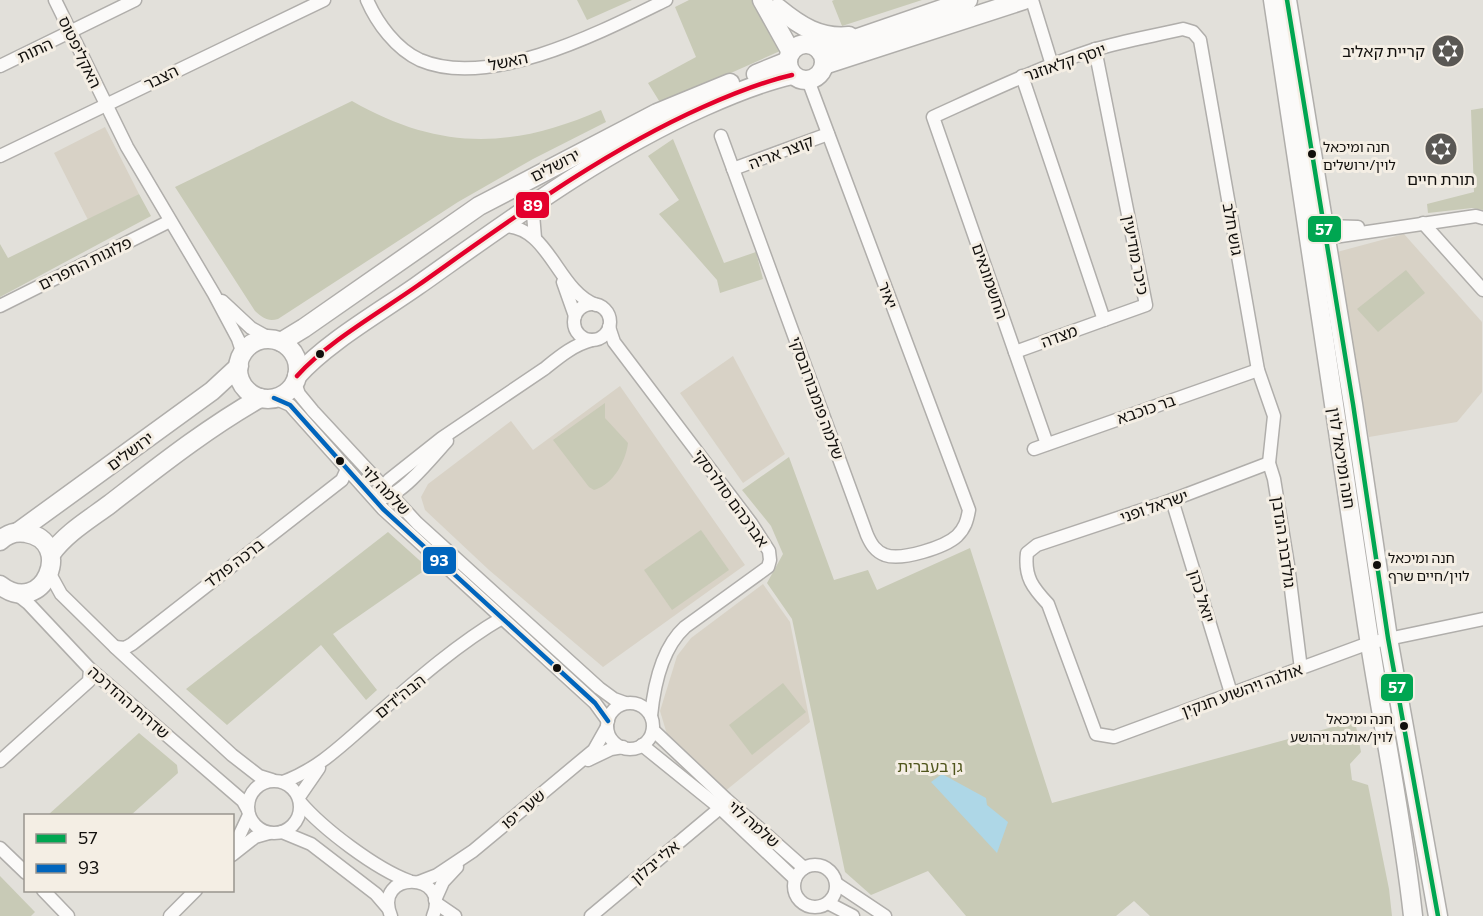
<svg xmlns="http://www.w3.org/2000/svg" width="1483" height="916" viewBox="0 0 1483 916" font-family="Commissioner,'Noto Sans Hebrew',sans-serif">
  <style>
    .built { fill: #d8d2c6 }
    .green { fill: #c8cab6 }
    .water { fill: #aed7e7 }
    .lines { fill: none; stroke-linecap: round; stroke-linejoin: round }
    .street-casing { stroke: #b0aeab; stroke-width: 15 }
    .secondary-casing { stroke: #b0aeab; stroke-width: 21 }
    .street { stroke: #fbfaf9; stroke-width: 12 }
    .secondary { stroke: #fbfaf9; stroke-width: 18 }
    .bus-1-casing { stroke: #f4eee4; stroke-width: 9 }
    .bus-2-casing { stroke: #f4eee4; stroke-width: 9 }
    .bus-3-casing { stroke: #f4eee4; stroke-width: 9 }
    .bus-1 { stroke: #00a651; stroke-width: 4.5 }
    .bus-2 { stroke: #0065bd; stroke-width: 4.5 }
    .bus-3 { stroke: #e4002b; stroke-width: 4.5 }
    .bus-dot { fill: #110f0c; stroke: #f4eee4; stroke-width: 2 }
    .labels { text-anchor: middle; stroke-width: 6; stroke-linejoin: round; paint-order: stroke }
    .bus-label { font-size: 14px; fill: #110f0c; stroke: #f4eee4; text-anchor: start }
    .street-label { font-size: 16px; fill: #110f0c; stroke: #f4eee4 }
    .poi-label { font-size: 16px; fill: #110f0c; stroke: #f4eee4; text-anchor: end }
    .park-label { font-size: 16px; fill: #50561c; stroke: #f4eee4 }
    .line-badge { stroke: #f4eee4; stroke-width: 2 }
    .badge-label { font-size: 16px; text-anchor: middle; font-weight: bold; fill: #fff }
  </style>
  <rect width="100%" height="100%" fill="#e2e0da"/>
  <g class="built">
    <path d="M105,127L139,194L88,220L54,153Z"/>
    <path d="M1404,234L1482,322V392L1457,422L1369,437L1337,252Z"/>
    <path d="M733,356L785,454L743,483L680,393Z"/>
    <path d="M620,386L745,565L603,667L489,570L425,510L421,497L428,484L511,421L533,450Z"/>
    <path d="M763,584L790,622L810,722L724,792L669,741L660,711L677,656L691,638Z"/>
  </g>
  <g class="green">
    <path d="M577,0H632L587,20Z"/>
    <path d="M689,0H752L780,51L661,104L648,83L696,57L675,7Z"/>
    <path d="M834,0H922L842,26L832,1Z"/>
    <path d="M352,101C438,150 511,150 601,110L606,122L533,159L458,202L278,319C268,322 263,318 255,311L175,187Z"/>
    <path d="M1483,108V210L1472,208L1428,213L1427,204L1474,192L1471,110Z"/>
    <path d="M673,139L724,263L756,252L763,279L720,293L717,280L659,214L679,200L648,156Z"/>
    <path d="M139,194L151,216L0,297V244L8,258Z"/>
    <path d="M1406,270L1425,293L1378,332L1357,309Z"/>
    <path d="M605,403V418L628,443C626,461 613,485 594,490L589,487L553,440Z"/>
    <path d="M789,457L834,580L868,570L877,590L970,548L1052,803L1355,721L1361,752L1350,764L1352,780L1368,785L1389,889L1392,916H1150L1134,901L1116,916H966L928,871L871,895L845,872L792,619L767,583L783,554L771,526L742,490Z"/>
    <path d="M701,530L729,570L672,610L644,570Z"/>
    <path d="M388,532L428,568L333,634L377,690L366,700L321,645L227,725L186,689Z"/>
    <path d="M783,683L806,712L752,755L729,725Z"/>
    <path d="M139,733L177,765L178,773L131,815H48Z"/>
    <path d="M0,876L35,912L31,916H0Z"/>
  </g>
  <path class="water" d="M942,774L986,798L987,805L1008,822L997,853L931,782Z"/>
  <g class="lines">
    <g class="street-casing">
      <g id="street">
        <path d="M55,0L127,147L214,294L238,339L241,348L240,359"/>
        <path d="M367,0C377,23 396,49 420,60C490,90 603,31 666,0"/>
        <path d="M1032,0L1052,65"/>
        <path d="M0,66L135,0"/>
        <path d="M1022,76L1104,320L1146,305L1095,49"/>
        <path d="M721,136L867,535C871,544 875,551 885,555C902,561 945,547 957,536C965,528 967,521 969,510L808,80"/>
        <path d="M0,156L324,0"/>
        <path d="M733,169L828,134"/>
        <path d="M1423,223L1483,290"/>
        <path d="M502,226C550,225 556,290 596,305"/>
        <path d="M1319,229L1325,226L1358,227"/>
        <path d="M1319,236L1327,238L1476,216L1483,218"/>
        <path d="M535,238L533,214L540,202"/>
        <path d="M563,282L575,316"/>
        <path d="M222,301L251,328L271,339"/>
        <circle cx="592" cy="322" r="18"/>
        <path d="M0,306L170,221"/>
        <path d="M609,327L614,342L751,523L769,551L770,560L768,567L685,627C662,648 654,685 651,716"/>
        <path d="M1015,352L1104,320"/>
        <path d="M295,383L299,394L313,411L417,523L599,688L614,699L625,703"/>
        <path d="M274,398L290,405L383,509L595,703L608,721"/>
        <path d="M1047,444L933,117C986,93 1038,68 1093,50C1122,41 1153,36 1183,29L1193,32L1200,40L1258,370L1274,416L1269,463L1274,479L1288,565L1301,669"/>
        <path d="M1034,449L1258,370"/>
        <path d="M1269,463L1172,500L1037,545L1027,553C1024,577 1033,588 1048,604L1096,734L1114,737L1369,643L1483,619"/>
        <path d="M378,492L389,480L442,438L544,369C559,357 573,345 592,340"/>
        <path d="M385,497C403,494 434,455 447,441"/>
        <path d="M1172,500L1231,693"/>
        <path d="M50,574L61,594L115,647L232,755L259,776L272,780"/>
        <path d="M14,592L28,603L90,669L243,801L248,810"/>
        <path d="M115,647L125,648L132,644L342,480L347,469"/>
        <circle cx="630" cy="726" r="23"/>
        <path d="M653,730L726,799L804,868"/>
        <path d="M642,745L720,808L795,879"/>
        <path d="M588,760L611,749L623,747"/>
        <path d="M0,761L89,681L90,669"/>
        <circle cx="274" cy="807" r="26"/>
        <path d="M283,782C319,769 344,743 373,718C412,684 457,644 502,618"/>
        <path d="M299,797L319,768"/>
        <path d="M300,802C323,829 376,869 409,881"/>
        <path d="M282,832L311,844L376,894L388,908"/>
        <path d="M0,848L26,873"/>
        <path d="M233,849L249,815"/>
        <path d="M232,855L255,837L269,833"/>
        <circle cx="815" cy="886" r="21"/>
        <path d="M419,882L437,875L473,851L594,750L607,727"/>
        <path d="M837,884L885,916"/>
        <path d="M43,890L68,916"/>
        <path d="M435,900L443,882L457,867"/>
        <path d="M436,903L455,916"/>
        <path d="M828,903L853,916"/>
        <path d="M170,916L196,890"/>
        <path d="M391,916C372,870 452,871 433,916"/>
        <path d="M591,916L720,808"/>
      </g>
    </g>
    <g class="secondary-casing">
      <g id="secondary">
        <path d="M762,0L791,52"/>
        <path d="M1273,0C1305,204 1334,408 1365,612C1380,714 1402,814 1413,916"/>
        <path d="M1287,0L1353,404L1388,638L1438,916"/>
        <path d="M778,8C800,26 820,39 849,36"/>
        <circle cx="806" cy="62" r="18"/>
        <path d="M820,51L968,0"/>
        <path d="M824,65L1024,0"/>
        <path d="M756,74L788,61"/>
        <circle cx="268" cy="369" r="30"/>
        <path d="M281,342L304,328L479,206L657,113L730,83"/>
        <path d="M297,376C326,343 380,312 417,286C509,221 600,153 703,107C732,94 761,82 792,75"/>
        <path d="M18,532L212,391L239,366"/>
        <path d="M0,541C7,534 16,531 26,533C75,541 44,619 0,585"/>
        <path d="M51,554C66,533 90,519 110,504C158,467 207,428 260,398"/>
      </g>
    </g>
    <use href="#street" class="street"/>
    <use href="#secondary" class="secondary"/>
    <g class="bus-1-casing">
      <path id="bus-1" d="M1287,0L1353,404L1388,638L1438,916"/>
    </g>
    <g class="bus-2-casing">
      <path id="bus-2" d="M274,398L290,405L383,509L595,703L608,721"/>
    </g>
    <g class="bus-3-casing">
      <path id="bus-3" d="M297,376C326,343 380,312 417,286C509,221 600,153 703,107C732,94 761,82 792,75"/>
    </g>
    <use href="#bus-1" class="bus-1"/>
    <use href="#bus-2" class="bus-2"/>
    <use href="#bus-3" class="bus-3"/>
  </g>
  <defs>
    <g id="synagogue-disc" transform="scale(1.725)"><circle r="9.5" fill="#5a5854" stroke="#f4eee4"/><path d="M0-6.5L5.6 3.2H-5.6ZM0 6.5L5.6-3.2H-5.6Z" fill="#fff"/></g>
  </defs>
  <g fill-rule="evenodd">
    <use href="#synagogue-disc" x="1448" y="51"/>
    <use href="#synagogue-disc" x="1441" y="149"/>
  </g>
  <g class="bus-dot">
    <circle cx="1312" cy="154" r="5"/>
    <circle cx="320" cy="354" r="5"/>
    <circle cx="340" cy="461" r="5"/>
    <circle cx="1377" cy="565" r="5"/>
    <circle cx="557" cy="668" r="5"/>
    <circle cx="1404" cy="726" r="5"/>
  </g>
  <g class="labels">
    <g class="bus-label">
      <text x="1323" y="152">חנה ומיכאל<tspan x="1323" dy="18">לוין/ירושלים</tspan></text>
      <text x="1388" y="563">חנה ומיכאל<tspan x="1388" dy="18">לוין/חיים שרף</tspan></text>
      <text x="1393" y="724" text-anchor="end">חנה ומיכאל<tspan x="1393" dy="18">לוין/אולגה ויהושע</tspan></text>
    </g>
    <g class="street-label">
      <text transform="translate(35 50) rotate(-25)" y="6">התות</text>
      <text transform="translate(80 52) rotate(64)" y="6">האקליפטוס</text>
      <text transform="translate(508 61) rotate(-12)" y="6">האשל</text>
      <text transform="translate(1065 62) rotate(-19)" y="6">יוסף קלאוזנר</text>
      <text transform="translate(161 77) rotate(-26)" y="6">הצבר</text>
      <text transform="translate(781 152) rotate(-21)" y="6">קוצר אריה</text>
      <text transform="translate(555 165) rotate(-27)" y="6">ירושלים</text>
      <text transform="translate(1233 229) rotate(80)" y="6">גוש חלב</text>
      <text transform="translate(1136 255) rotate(79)" y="6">כיכר מודיעין</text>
      <text transform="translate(85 263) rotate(-26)" y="6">פלוגות החפרים</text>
      <text transform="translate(990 281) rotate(71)" y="6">החשמונאים</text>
      <text transform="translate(888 295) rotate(70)" y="6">יאיר</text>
      <text transform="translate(1059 336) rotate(-20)" y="6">מצדה</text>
      <text transform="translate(817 398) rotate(70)" y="6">שלמה פומבורובסקי</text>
      <text transform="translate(1146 409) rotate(-19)" y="6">בר כוכבא</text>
      <text transform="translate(130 451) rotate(-36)" y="6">ירושלים</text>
      <text transform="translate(1342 458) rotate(81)" y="6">חנה ומיכאל לוין</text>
      <text transform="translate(386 490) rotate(46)" y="6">שלמה לוי</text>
      <text transform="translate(731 498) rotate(54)" y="6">אברכהם סולרסקי</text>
      <text transform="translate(1154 506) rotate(-19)" y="6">ישראל ופני</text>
      <text transform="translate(1284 542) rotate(82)" y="6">גולדברג הנדבן</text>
      <text transform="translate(234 563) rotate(-37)" y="6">ברכה פולד</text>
      <text transform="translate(1202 596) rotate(73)" y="6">יואל כהן</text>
      <text transform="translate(1242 690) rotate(-20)" y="6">אולגה ויהשוע חנקין</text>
      <text transform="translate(400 696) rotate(-39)" y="6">הבה"דים</text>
      <text transform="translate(129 702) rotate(41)" y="6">שדרות ההדרכה</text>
      <text transform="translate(523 809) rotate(-40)" y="6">שער יפו</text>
      <text transform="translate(754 824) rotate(41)" y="6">שלמה לוי</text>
      <text transform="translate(655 862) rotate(-40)" y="6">אלי יבלון</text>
    </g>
    <g class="poi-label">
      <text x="1425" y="57">קריית קאליב</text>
      <text x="1441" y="185" text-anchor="middle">תורת חיים</text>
    </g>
    <g class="park-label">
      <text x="930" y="772">גן בעברית</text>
    </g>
  </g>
  <g class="line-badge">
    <rect x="515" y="191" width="35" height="28" rx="6" fill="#e4002b"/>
    <rect x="1307" y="215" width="35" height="28" rx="6" fill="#00a651"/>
    <rect x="422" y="546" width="35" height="29" rx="6" fill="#0065bd"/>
    <rect x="1380" y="673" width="34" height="29" rx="6" fill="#00a651"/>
  </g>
  <g class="badge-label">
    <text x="533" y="211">89</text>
    <text x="1324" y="235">57</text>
    <text x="439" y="566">93</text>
    <text x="1397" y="693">57</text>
  </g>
  <rect x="24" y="814" width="210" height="78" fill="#f4eee4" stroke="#99958e" stroke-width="1.5"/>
  <rect x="36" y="834" width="30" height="9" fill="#00a651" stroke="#99958e" stroke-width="1.5"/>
  <text x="78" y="844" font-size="18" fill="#110f0c">57</text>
  <rect x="36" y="864" width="30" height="9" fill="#0065bd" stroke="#99958e" stroke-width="1.5"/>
  <text x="78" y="874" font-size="18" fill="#110f0c">93</text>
</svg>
